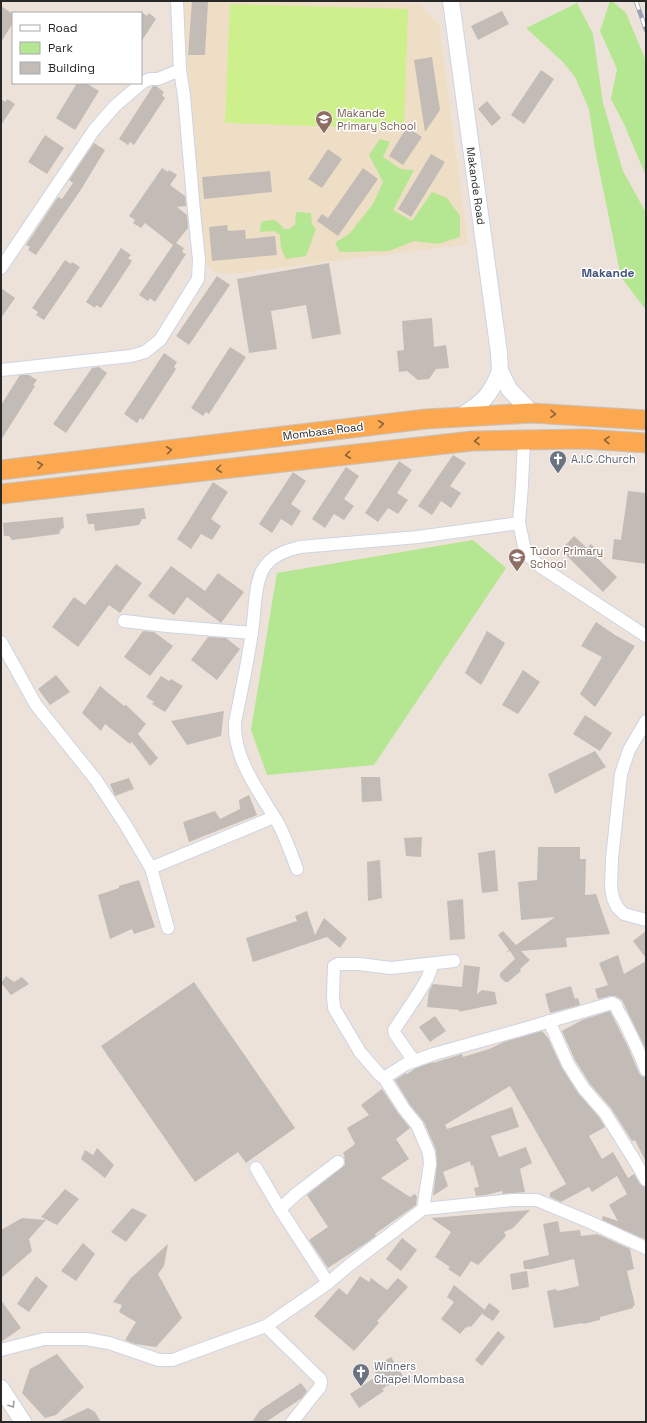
<svg xmlns="http://www.w3.org/2000/svg" width="647" height="1423" viewBox="0 0 647 1423" font-family="'Space Grotesk',sans-serif">
  <style>
    .education { fill: #efdec6 }
    .green { fill: #b5e691 }
    .pitch { fill: #cdef8c }
    .building { fill: #c3bcb6 }
    .lines { fill: none; stroke-linecap: round; stroke-linejoin: round }
    .minor-casing { stroke: #ced4e3; stroke-width: 14 }
    .secondary-casing { stroke: #ced4e3; stroke-width: 18 }
    .trunk-casing { stroke: #c3c3c3; stroke-width: 21 }
    .minor { stroke: #fff; stroke-width: 12 }
    .secondary { stroke: #fff; stroke-width: 16 }
    .trunk { stroke: #fca850; stroke-width: 19 }
    .rail-casing { stroke: #9ba1b4; stroke-width: 4.5 }
    .rail { stroke: #fff; stroke-width: 3; stroke-dasharray: 9; stroke-linecap: butt }
    .oneway { stroke: #87623a }
    .oneway2 { stroke: #9e9e9e }
    .labels { text-anchor: middle; stroke-width: 3; stroke-linejoin: round; paint-order: stroke }
    .education-label { font-size: 11px; fill: #785e54; stroke: #fff; text-anchor: start }
    .street-label { font-size: 11px; fill: #282828; stroke: #fff }
    .worship-label { font-size: 11px; fill: #5b616d; stroke: #fff; text-anchor: start }
    .neighbourhood-label { font-size: 12px; font-weight: bold; fill: #46547b; stroke: #fff }
  </style>
  <rect width="100%" height="100%" fill="#ece2d9"/>
  <path class="education" d="M181,1H350L420,4L439,25L468,244L231,274L214,272L206,263Z"/>
  <g class="green">
    <path d="M610,1H612L626,13L646,61V176L624,124L611,99L617,69L600,31Z"/>
    <path d="M577,3L593,34L603,103L623,171L646,213V310L621,277L595,149L589,109L575,77L563,62L526,28Z"/>
    <path d="M380,139L390,142L383,157L401,169L414,170L393,210L412,221L432,192L447,198L460,216V237L438,244L414,241L389,251L340,252L335,243L350,233L373,204L383,182L369,155Z"/>
    <path d="M296,212L311,213L312,224L316,229L306,256L286,259L281,248L280,235L274,231L260,232L261,222C273,219 276,218 284,229H289L295,225Z"/>
    <path d="M473,540L506,568L374,765L267,775L251,730L277,573Z"/>
  </g>
  <path class="pitch" d="M230,4L408,9L404,129L225,123Z"/>
  <g class="building">
    <path d="M192,1L208,2L205,55H188Z"/>
    <path d="M1,6L13,14V23L1,42Z"/>
    <path d="M502,11L509,24L478,40L471,26Z"/>
    <path d="M141,12L147,16L149,13L156,19L141,42Z"/>
    <path d="M432,57L440,110L425,132L414,60Z"/>
    <path d="M541,70L554,79L524,124L511,115Z"/>
    <path d="M77,83H86L99,91L75,130L56,118Z"/>
    <path d="M153,86H156L164,92L162,95L165,98L134,145L130,142L128,145L119,139Z"/>
    <path d="M1,99L5,102L7,99L15,104L1,125Z"/>
    <path d="M487,101L501,118L492,126L478,109Z"/>
    <path d="M407,127L422,137L403,165L389,156Z"/>
    <path d="M45,135L64,148L47,174L28,162Z"/>
    <path d="M94,143L105,150L82,188L36,255L28,250L30,247L26,245L58,197L62,199L73,183L69,180Z"/>
    <path d="M328,149L342,159L322,188L308,179Z"/>
    <path d="M431,154L445,162L411,217L398,209Z"/>
    <path d="M162,168L168,172L169,170L177,175L170,185L185,196L186,206L177,207L187,215L188,228L176,243L184,248L182,252L186,254L155,302L150,298L148,301L139,295L173,245L145,223L141,228L133,223L135,220L129,216Z"/>
    <path d="M363,168L378,179L338,236L317,221L322,214L328,218Z"/>
    <path d="M270,171L272,192L204,199L202,177Z"/>
    <path d="M227,225L228,231L245,230L246,239L275,236L277,255L212,261L209,227Z"/>
    <path d="M121,248L131,255L128,258L132,261L101,308L96,305L95,308L86,302Z"/>
    <path d="M65,260L71,264L72,262L80,267L44,320L36,315L38,312L32,308Z"/>
    <path d="M329,263L341,334L312,339L306,305L271,311L277,349L249,353L237,279Z"/>
    <path d="M217,276L230,285L189,345L176,336Z"/>
    <path d="M1,288L15,298L1,318Z"/>
    <path d="M432,318L434,347L446,345L449,368L436,369L429,379L418,380L407,371L399,372L397,351L404,350L402,321Z"/>
    <path d="M230,347L246,357L209,414L206,412L203,416L191,408Z"/>
    <path d="M164,353L177,362L174,367L176,369L143,420L140,418L137,423L124,414Z"/>
    <path d="M99,367L107,373L66,433L53,424L92,368Z"/>
    <path d="M20,375H29L37,380L33,385L35,386L1,440V405Z"/>
    <path d="M453,455L466,463L450,486L461,493L451,508L441,501L432,515L418,506Z"/>
    <path d="M399,461L412,470L397,493L408,500L398,514L388,508L378,522L365,513Z"/>
    <path d="M346,467L359,476L344,499L354,506L344,520L334,514L325,528L312,519Z"/>
    <path d="M293,472L306,481L291,504L301,511L292,526L281,519L272,533L259,524Z"/>
    <path d="M213,482L228,492L211,519L221,526L212,540L201,534L191,549L177,539Z"/>
    <path d="M628,491L646,493V564L612,559L614,539L621,540Z"/>
    <path d="M144,508L146,519H142L139,525L95,531L94,524H88L86,514Z"/>
    <path d="M63,517L64,528L61,529L59,534L12,540L9,536H4L3,523Z"/>
    <path d="M574,536L587,548L591,544L605,558L596,557L617,577L603,592L561,550Z"/>
    <path d="M116,564L142,583L120,613L109,605L78,647L52,627L74,597L85,605Z"/>
    <path d="M171,566L205,591L218,573L244,592L221,623L187,597L174,615L148,596Z"/>
    <path d="M596,622L615,635L635,646L595,707L580,694L602,657L581,646Z"/>
    <path d="M143,631L154,632L173,646L150,676L124,657Z"/>
    <path d="M487,631L505,643L481,685L465,673Z"/>
    <path d="M208,637L226,638L240,649L217,680L191,660Z"/>
    <path d="M523,670L540,682L518,714L502,705Z"/>
    <path d="M56,675L70,692L50,705L38,689Z"/>
    <path d="M161,676L169,681L171,679L183,686L165,712L152,704L154,702L146,697Z"/>
    <path d="M100,686L124,706L126,705L146,724L138,734L158,758L150,766L132,742L130,744L105,724L101,731L82,713Z"/>
    <path d="M224,711L221,736L187,745L171,721Z"/>
    <path d="M585,715L612,733L600,751L573,734Z"/>
    <path d="M595,751L606,767L555,794L548,774Z"/>
    <path d="M361,777H380L382,801L362,802Z"/>
    <path d="M129,778L134,789L115,796L110,784Z"/>
    <path d="M249,795L257,815L189,842L183,822L215,811L220,819L240,809L239,800Z"/>
    <path d="M422,837L421,857L406,856L404,838Z"/>
    <path d="M538,847H580V859H586L585,895L596,894L610,934L566,938L567,947L521,951L530,960L520,969L521,971L508,982H505L500,977V973L515,959L510,951L506,952L509,950L498,935L503,931L516,945L555,917L521,920L518,882L537,880Z"/>
    <path d="M495,850L498,891L482,893L478,853Z"/>
    <path d="M380,860L382,898L368,901L367,862Z"/>
    <path d="M139,880L155,927L134,934L132,929L110,939L98,895L119,888V886Z"/>
    <path d="M463,899L465,939L450,940L447,901Z"/>
    <path d="M307,911L315,935L324,918L347,938L340,948L327,937L253,962L246,938L297,921L295,916Z"/>
    <path d="M646,931V958L633,941Z"/>
    <path d="M618,955L624,974L646,961V1050L622,1000L615,996H610L598,999L595,989L608,985L599,963Z"/>
    <path d="M464,965L480,967L477,994L482,990L495,992L497,1004L458,1012L460,1010L427,1007L429,991L433,984L462,987Z"/>
    <path d="M6,976L14,982L22,977L29,984L11,995L1,983Z"/>
    <path d="M194,982L295,1128L246,1163L238,1152L195,1182L101,1046Z"/>
    <path d="M571,986L575,999L578,998L580,1005L550,1013L545,994Z"/>
    <path d="M610,1011L628,1047L639,1073L641,1076L646,1077V1162L635,1140L632,1141L611,1108L590,1084L575,1060L562,1031L582,1020Z"/>
    <path d="M435,1016L446,1031L430,1042L419,1027Z"/>
    <path d="M542,1031L548,1038L562,1068L578,1093L599,1117L605,1127L589,1136L602,1159L613,1152L628,1178L634,1174L640,1184L646,1187V1238L644,1239L602,1220L603,1216L618,1221L609,1205L627,1194L617,1176L592,1192L589,1187L561,1202L550,1197V1193L566,1184L510,1086L445,1125L447,1129L512,1107L519,1127L491,1136L499,1157L526,1147L532,1163L520,1169L525,1192L503,1194L502,1191L486,1195L476,1196L474,1188L479,1187L473,1165L471,1166L470,1161L443,1172L448,1186L433,1196L437,1165L436,1150L424,1122L410,1105L395,1080L406,1073L407,1074L416,1068L433,1062V1063L462,1054L463,1057L489,1049L504,1042Z"/>
    <path d="M382,1089L398,1113L410,1128L396,1139L409,1159L381,1178L410,1197L415,1194L417,1197L416,1205L375,1234L376,1236L366,1243L328,1268L309,1240L328,1227L307,1195L345,1165V1161L344,1157L345,1156L343,1153L355,1144L347,1128L369,1115L361,1105Z"/>
    <path d="M97,1148L114,1165L105,1178L81,1159L85,1150L93,1155Z"/>
    <path d="M65,1189L79,1199L57,1225L41,1217Z"/>
    <path d="M132,1208L147,1215L126,1242L111,1232Z"/>
    <path d="M530,1210L513,1228L504,1232L506,1236L478,1265L471,1261L460,1277L448,1269L450,1267L435,1257L451,1232L431,1218Z"/>
    <path d="M22,1218L46,1220L29,1239L32,1251L1,1278V1230Z"/>
    <path d="M558,1221L560,1232L580,1230L581,1236L597,1234L630,1249L634,1269L627,1271L635,1305L633,1306V1308L600,1317V1320L583,1324V1323L554,1328L547,1291L556,1289L557,1291L579,1286L574,1259L532,1269H524L523,1261L549,1255L543,1224Z"/>
    <path d="M402,1238L417,1250L401,1271L386,1259Z"/>
    <path d="M83,1243L95,1254L76,1281L61,1271Z"/>
    <path d="M168,1244L164,1266L158,1274L182,1318L156,1347L135,1344L125,1340L136,1322L119,1312L122,1305L113,1302L131,1278Z"/>
    <path d="M527,1271L529,1287L512,1290L510,1274Z"/>
    <path d="M36,1276L48,1286L29,1312L17,1304Z"/>
    <path d="M360,1276L369,1282L371,1278L387,1290L398,1278L408,1287L377,1321L379,1323L354,1351L314,1316L339,1288L347,1295Z"/>
    <path d="M454,1285L485,1310L471,1327L469,1326L467,1328L466,1327L460,1334L441,1319L454,1302L447,1297Z"/>
    <path d="M1,1300L21,1328L1,1342Z"/>
    <path d="M489,1303L500,1311L493,1321L482,1314Z"/>
    <path d="M498,1331L505,1337L482,1366L475,1360Z"/>
    <path d="M57,1354L84,1387L56,1415L45,1418L22,1393L30,1369Z"/>
    <path d="M391,1357L403,1376L382,1389L384,1391L359,1408L350,1394L377,1376L373,1368Z"/>
    <path d="M301,1383L307,1391L302,1398L266,1422H252L260,1410Z"/>
    <path d="M88,1408L95,1412L101,1422H58Z"/>
  </g>
  <g class="lines">
    <g class="minor-casing">
      <g id="minor">
        <path d="M1,268L94,130L115,106L143,82L150,79H158L180,70"/>
        <path d="M1,370L131,356L145,352L160,340L198,279L199,260L194,211L184,96L180,70L177,1"/>
        <path d="M524,440L522,485L519,523L524,546L530,557L541,567L646,636"/>
        <path d="M124,621L167,626L252,633"/>
        <path d="M1,642L36,705L96,780L125,824L151,868L168,928"/>
        <path d="M646,721L629,750L621,774L612,859L611,887L613,898L617,907L624,914L646,920"/>
        <path d="M151,868L274,817"/>
        <path d="M297,869C291,853 286,838 278,823C260,793 233,759 235,722C241,692 248,662 252,631C255,614 254,587 262,571C270,556 284,551 300,547L418,537L519,523"/>
        <path d="M549,1021L568,1064L584,1089L605,1113L635,1161L646,1180"/>
        <path d="M414,1061L395,1034L394,1030L418,994L427,979L433,964"/>
        <path d="M384,1078L379,1074L360,1052L334,1008L333,996L334,966L338,964H359L391,968L454,961"/>
        <path d="M256,1168L280,1209L328,1283"/>
        <path d="M280,1209L296,1194L338,1162"/>
        <path d="M423,1209L430,1164L429,1153L417,1125L404,1109L385,1079L384,1078L406,1064L434,1054L520,1030L612,1003L616,1005C617,1011 620,1014 623,1019C631,1036 640,1052 646,1070"/>
        <path d="M266,1326L320,1379L321,1382L320,1387L292,1422"/>
        <path d="M1,1350L44,1339H86L109,1343L159,1360H173L183,1356L266,1326L328,1283L348,1266L423,1209L513,1200H537L592,1223L646,1248"/>
      </g>
    </g>
    <g class="secondary-casing">
      <g id="secondary">
        <path d="M451,1L499,353L500,371L509,389L532,413"/>
        <path d="M460,417C483,402 490,397 500,371"/>
        <path d="M1,1388L23,1422"/>
      </g>
    </g>
    <g class="trunk-casing">
      <g id="trunk">
        <path d="M1,470L426,419L532,413L646,420"/>
        <path d="M1,494L472,441L584,439L646,443"/>
      </g>
    </g>
    <use href="#minor" class="minor"/>
    <use href="#secondary" class="secondary"/>
    <use href="#trunk" class="trunk"/>
    <g class="rail-casing">
      <path id="rail" d="M636,1L646,30"/>
    </g>
    <use href="#rail" class="rail"/>
  </g>
  <defs><path id="oneway-chevron" d="M-2-3.5L2.5 0L-2 3.5" fill="none" stroke-width="1.6" stroke-linecap="round" stroke-linejoin="round"/></defs>
  <g class="oneway">
    <use href="#oneway-chevron" transform="translate(553 414) rotate(2)"/>
    <use href="#oneway-chevron" transform="translate(381 424) rotate(-7)"/>
    <use href="#oneway-chevron" transform="translate(607 440) rotate(-178)"/>
    <use href="#oneway-chevron" transform="translate(477 441) rotate(178)"/>
    <use href="#oneway-chevron" transform="translate(169 450) rotate(-7)"/>
    <use href="#oneway-chevron" transform="translate(348 455) rotate(173)"/>
    <use href="#oneway-chevron" transform="translate(40 465) rotate(-7)"/>
    <use href="#oneway-chevron" transform="translate(219 469) rotate(173)"/>
  </g>
  <use class="oneway2" href="#oneway-chevron" transform="translate(12 1405) rotate(57)"/>
  <defs>
    <g id="school-pin" transform="scale(0.9)"><path d="M0 17L-7.5 6A9.5 9.5 0 1 1 7.5 6Z" fill="#8d6e63" stroke="#fff"/><path d="M0-5L7-2L0 1L-7-2ZM-4 1L0 2.5L4 1V4Q0 6-4 4Z" fill="#fff"/></g>
    <g id="church-pin" transform="scale(0.9)"><path d="M0 17L-7.5 6A9.5 9.5 0 1 1 7.5 6Z" fill="#6b7280" stroke="#fff"/><path d="M-1.2-6h2.4v3.5h3.3v2.4h-3.3V6h-2.4V-.1h-3.3v-2.4h3.3Z" fill="#fff"/></g>
  </defs>
  <g fill-rule="evenodd">
    <use href="#school-pin" x="324" y="119"/>
    <use href="#church-pin" x="558" y="459"/>
    <use href="#school-pin" x="517" y="557"/>
    <use href="#church-pin" x="361" y="1372"/>
  </g>
  <g class="labels">
    <g class="education-label">
      <text x="337" y="117">Makande<tspan x="337" dy="13">Primary School</tspan></text>
      <text x="530" y="555">Tudor Primary<tspan x="530" dy="13">School</tspan></text>
    </g>
    <g class="street-label">
      <text transform="translate(476 186) rotate(82)" y="4">Makande Road</text>
      <text transform="translate(323 431) rotate(-7)" y="4">Mombasa Road</text>
    </g>
    <g class="worship-label">
      <text x="571" y="463">A.I.C .Church</text>
      <text x="374" y="1370">Winners<tspan x="374" dy="13">Chapel Mombasa</tspan></text>
    </g>
    <g class="neighbourhood-label">
      <text x="608" y="277">Makande</text>
    </g>
  </g>
  <rect width="647" height="1423" fill="none" stroke="#282828" stroke-width="4"/>
  <rect x="12" y="12" width="130" height="72" fill="#ffffff" stroke="#a9a9a9"/>
  <rect x="20" y="25" width="20" height="6" fill="#ffffff" stroke="#a9a9a9"/>
  <text x="48" y="32" font-size="12" fill="#282828">Road</text>
  <rect x="20" y="42" width="20" height="12" fill="#b5e691" stroke="#a9a9a9"/>
  <text x="48" y="52" font-size="12" fill="#282828">Park</text>
  <rect x="20" y="62" width="20" height="12" fill="#c3bcb6" stroke="#a9a9a9"/>
  <text x="48" y="72" font-size="12" fill="#282828">Building</text>
</svg>
